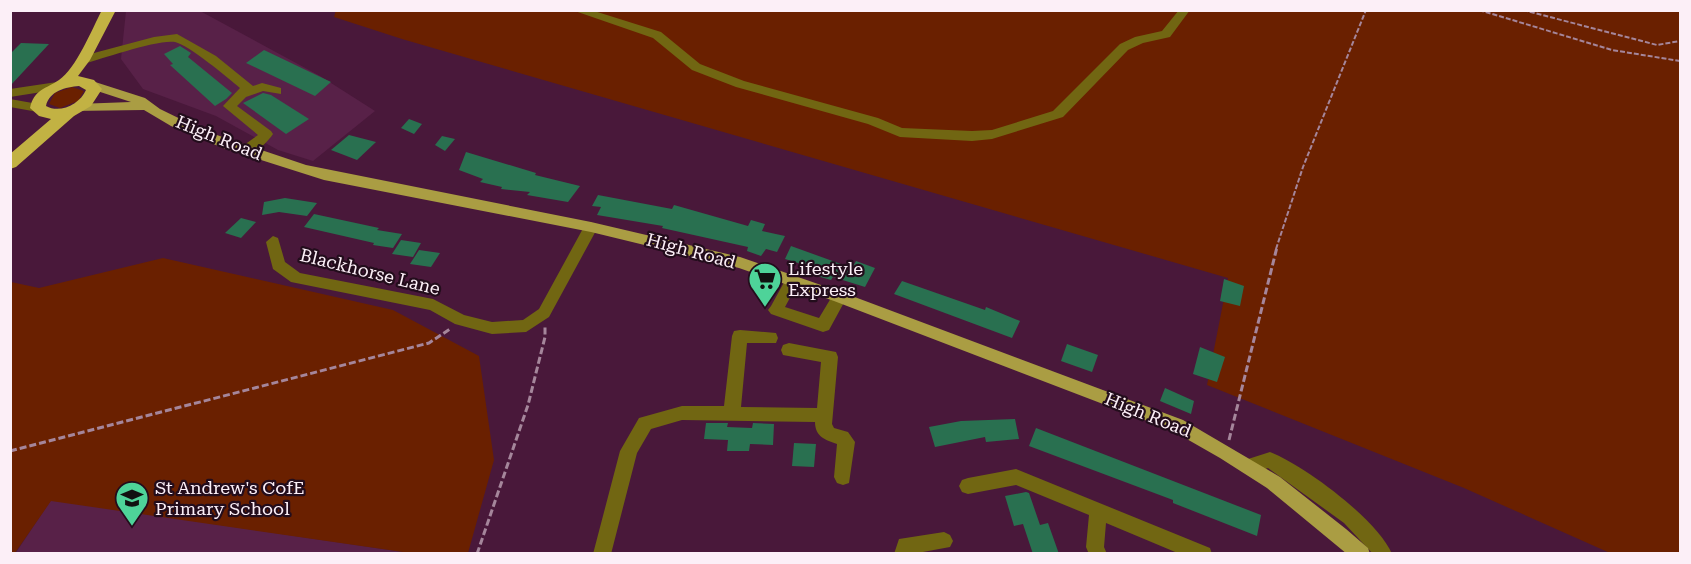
<svg xmlns="http://www.w3.org/2000/svg" width="1691" height="564" viewBox="0 0 1691 564" font-family="'Roboto Serif',serif">
  <style>
    .built { fill: #582148 }
    .green { fill: #6a2000 }
    .building { fill: #297050 }
    .lines { fill: none; stroke-linecap: round; stroke-linejoin: round }
    .path-far1 { stroke: #a5869b; stroke-width: 2; stroke-dasharray: 5 2; stroke-linecap: butt }
    .path { stroke: #a5869b; stroke-width: 3; stroke-dasharray: 7 3; stroke-linecap: butt }
    .minor { fill: #716612; fill-rule: evenodd }
    .major { fill: #aa9d43; fill-rule: evenodd }
    .highway { fill: #c2b243; fill-rule: evenodd }
    .labels { text-anchor: middle; stroke-width: 4.5; stroke-linejoin: round; paint-order: stroke }
    .street-label { font-size: 18px; fill: #fceff7; stroke: #230d1c }
    .poi-label { font-size: 18px; fill: #fceff7; stroke: #230d1c; text-anchor: start }
  </style>
  <rect width="100%" height="100%" fill="#49183a"/>
  <g class="built">
    <path d="M126,11H200L320,76L375,111L313,161L278,150L216,116L143,89L121,59Z"/>
    <path d="M51,500L410,553L15,554Z"/>
  </g>
  <g class="green">
    <path d="M336,10L1680,11V553H1610L1464,488L1207,385L1228,278L402,39L334,17Z"/>
    <path d="M72,87L84,91L78,101L60,108L49,104L55,93Z"/>
    <path d="M163,258L393,310L479,356L494,460L468,553H410L51,501L15,553H11V282L39,288Z"/>
  </g>
  <g class="building">
    <path d="M21,43L49,44L10,86V54Z"/>
    <path d="M180,46L191,53L188,57L232,93L226,99L215,106L170,65L173,64L164,54Z"/>
    <path d="M264,50L331,82L315,96L246,63Z"/>
    <path d="M263,93L271,95L309,119L286,134L243,103Z"/>
    <path d="M409,119L422,124L414,134L401,128Z"/>
    <path d="M349,135L376,142L357,160L331,150Z"/>
    <path d="M442,136L455,139L445,151L435,145Z"/>
    <path d="M466,152L536,173L535,175L580,186L568,202L527,195L530,192L501,189L502,187L480,182L483,179L459,170Z"/>
    <path d="M598,195L672,209L674,205L748,226L751,220L765,224L762,231L785,236L777,252L766,249L761,256L747,251L748,247L662,228L663,226L597,215L601,207L592,206Z"/>
    <path d="M285,198L317,203L307,216L279,212L262,215L264,202Z"/>
    <path d="M314,214L379,228L377,230L402,234L393,248L373,245L374,243L304,227Z"/>
    <path d="M241,218L256,222L241,238L225,233Z"/>
    <path d="M401,240L421,243L413,257L392,254Z"/>
    <path d="M791,246L852,268L856,261L875,268L865,287L833,277L831,280L817,276L821,270L785,259Z"/>
    <path d="M419,250L440,253L431,267L410,264Z"/>
    <path d="M1224,279L1244,286L1240,306L1220,301Z"/>
    <path d="M902,281L985,310L986,307L1020,321L1012,338L894,294Z"/>
    <path d="M1067,344L1098,355L1092,372L1061,361Z"/>
    <path d="M1200,347L1225,357L1217,382L1193,374Z"/>
    <path d="M1165,388L1194,401L1191,414L1160,401Z"/>
    <path d="M1015,419L1019,439L986,442L985,437L935,447L929,427L961,421Z"/>
    <path d="M706,423H728L727,427L752,428L753,423L774,424L773,445L750,444L749,451H727L728,440L704,439Z"/>
    <path d="M1036,428L1261,515L1257,536L1173,503V500L1029,446Z"/>
    <path d="M794,443L816,444L814,467L792,466Z"/>
    <path d="M1026,492L1029,493L1040,525L1048,523L1059,554H1033L1023,524L1014,526L1005,496Z"/>
  </g>
  <g class="lines">
    <g class="path-far1">
      <path d="M1479,10L1612,50L1680,61"/>
      <path d="M1523,10L1657,45L1680,41"/>
      <path d="M1276,249L1303,167L1366,10"/>
    </g>
    <g class="path">
      <path d="M1229,440L1277,247"/>
      <path d="M10,451L429,343L450,329"/>
      <path d="M477,554L528,405L545,337V327"/>
    </g>
    <g class="minor">
      <path d="M572,10H591L661,32L700,64L744,81L878,118L902,128L972,131L992,130L1053,111L1120,44L1135,37L1162,31L1179,10H1190L1170,37L1143,43L1128,50L1063,117L992,139L972,141L900,137L868,124L736,87L692,70L653,38Z"/>
      <path d="M177,34L216,56L253,86L262,83L281,88V94L263,91L246,97L237,106L271,131L273,134C266,144 253,157 239,153L237,150L258,135L223,106L240,88C228,78 189,45 175,42C158,39 102,59 83,64L77,60L79,57L154,37Z"/>
      <path d="M57,82L61,83V89L10,97V89Z"/>
      <path d="M10,99L38,104L44,108L38,112L10,107Z"/>
      <path d="M591,222L598,227L549,317L526,332L492,334L455,324L430,310L291,282L273,269L266,242L273,236L278,238L285,262L300,273L433,299L464,315L492,322L523,320L539,309L586,223Z"/>
      <path d="M792,275L797,277L799,281L785,307L819,318L834,293H844L847,297L829,330L823,332L771,314L768,310L771,306L787,277Z"/>
      <path d="M740,330L776,333L778,338L776,343H747L741,407L817,408L821,362L783,355L781,350L783,345L789,343L836,352L838,357L832,424L834,428L848,432L855,442L849,483L843,485L837,483L834,477L837,444C826,440 815,437 815,422L682,420L651,429L637,453L611,554H593L620,451L639,418L682,406H724L732,336L734,331Z"/>
      <path d="M1270,452C1304,465 1378,520 1392,554H1373L1344,523L1268,468L1251,474L1245,472L1242,466L1245,460Z"/>
      <path d="M1016,469L1210,548L1212,554H1180L1106,523L1104,547L1107,554H1089L1086,547L1089,515L1016,485L968,494L962,492L959,486L962,480L968,478Z"/>
      <path d="M944,532L950,535L953,541L950,547L912,554H894L899,539Z"/>
    </g>
    <path class="major" d="M92,81L145,98L160,109L205,131L306,165L591,222L740,257L844,293L1183,420L1280,477L1346,529L1368,548L1370,554H1347L1267,488L1220,458L1171,430L834,301L739,268L591,232L324,180L223,148L171,126L144,110L72,111V105L77,104L131,102L88,88L86,85Z"/>
    <path class="highway" d="M102,10H116L90,60L78,76L94,80L102,89L91,106L74,116L16,167L10,169V154L51,119L39,116L30,108C34,89 46,89 59,80C76,69 92,29 102,10ZM79,86L86,90C80,104 60,114 46,106C49,91 66,87 79,86Z"/>
  </g>
  <defs>
    <g id="supermarket-pin" transform="scale(1.725)"><path d="M0 17L-7.5 6A9.5 9.5 0 1 1 7.5 6Z" fill="#4ed399" stroke="#230d1c"/><path d="M-6-5.5h2.5l.6 2H6L4.5 2H-2.5L-4.4-4H-6ZM-1.5 3.2a1.3 1.3 0 1 0 .1 0ZM3 3.2a1.3 1.3 0 1 0 .1 0Z" fill="#111"/></g>
    <g id="school-pin" transform="scale(1.725)"><path d="M0 17L-7.5 6A9.5 9.5 0 1 1 7.5 6Z" fill="#4ed399" stroke="#230d1c"/><path d="M0-5L7-2L0 1L-7-2ZM-4 1L0 2.5L4 1V4Q0 6-4 4Z" fill="#111"/></g>
  </defs>
  <g fill-rule="evenodd">
    <use href="#supermarket-pin" x="765" y="279"/>
    <use href="#school-pin" x="132" y="498"/>
  </g>
  <g class="labels">
    <g class="street-label">
      <text transform="translate(219 138) rotate(22)" y="6">High Road</text>
      <text transform="translate(691 251) rotate(15)" y="6">High Road</text>
      <text transform="translate(370 272) rotate(14)" y="6">Blackhorse Lane</text>
      <text transform="translate(1148 415) rotate(22)" y="6">High Road</text>
    </g>
    <g class="poi-label">
      <text x="788" y="275">Lifestyle<tspan x="788" dy="21">Express</tspan></text>
      <text x="155" y="494">St Andrew's CofE<tspan x="155" dy="21">Primary School</tspan></text>
    </g>
  </g>
  <rect width="1691" height="564" fill="none" stroke="#fceff7" stroke-width="24"/>
</svg>
